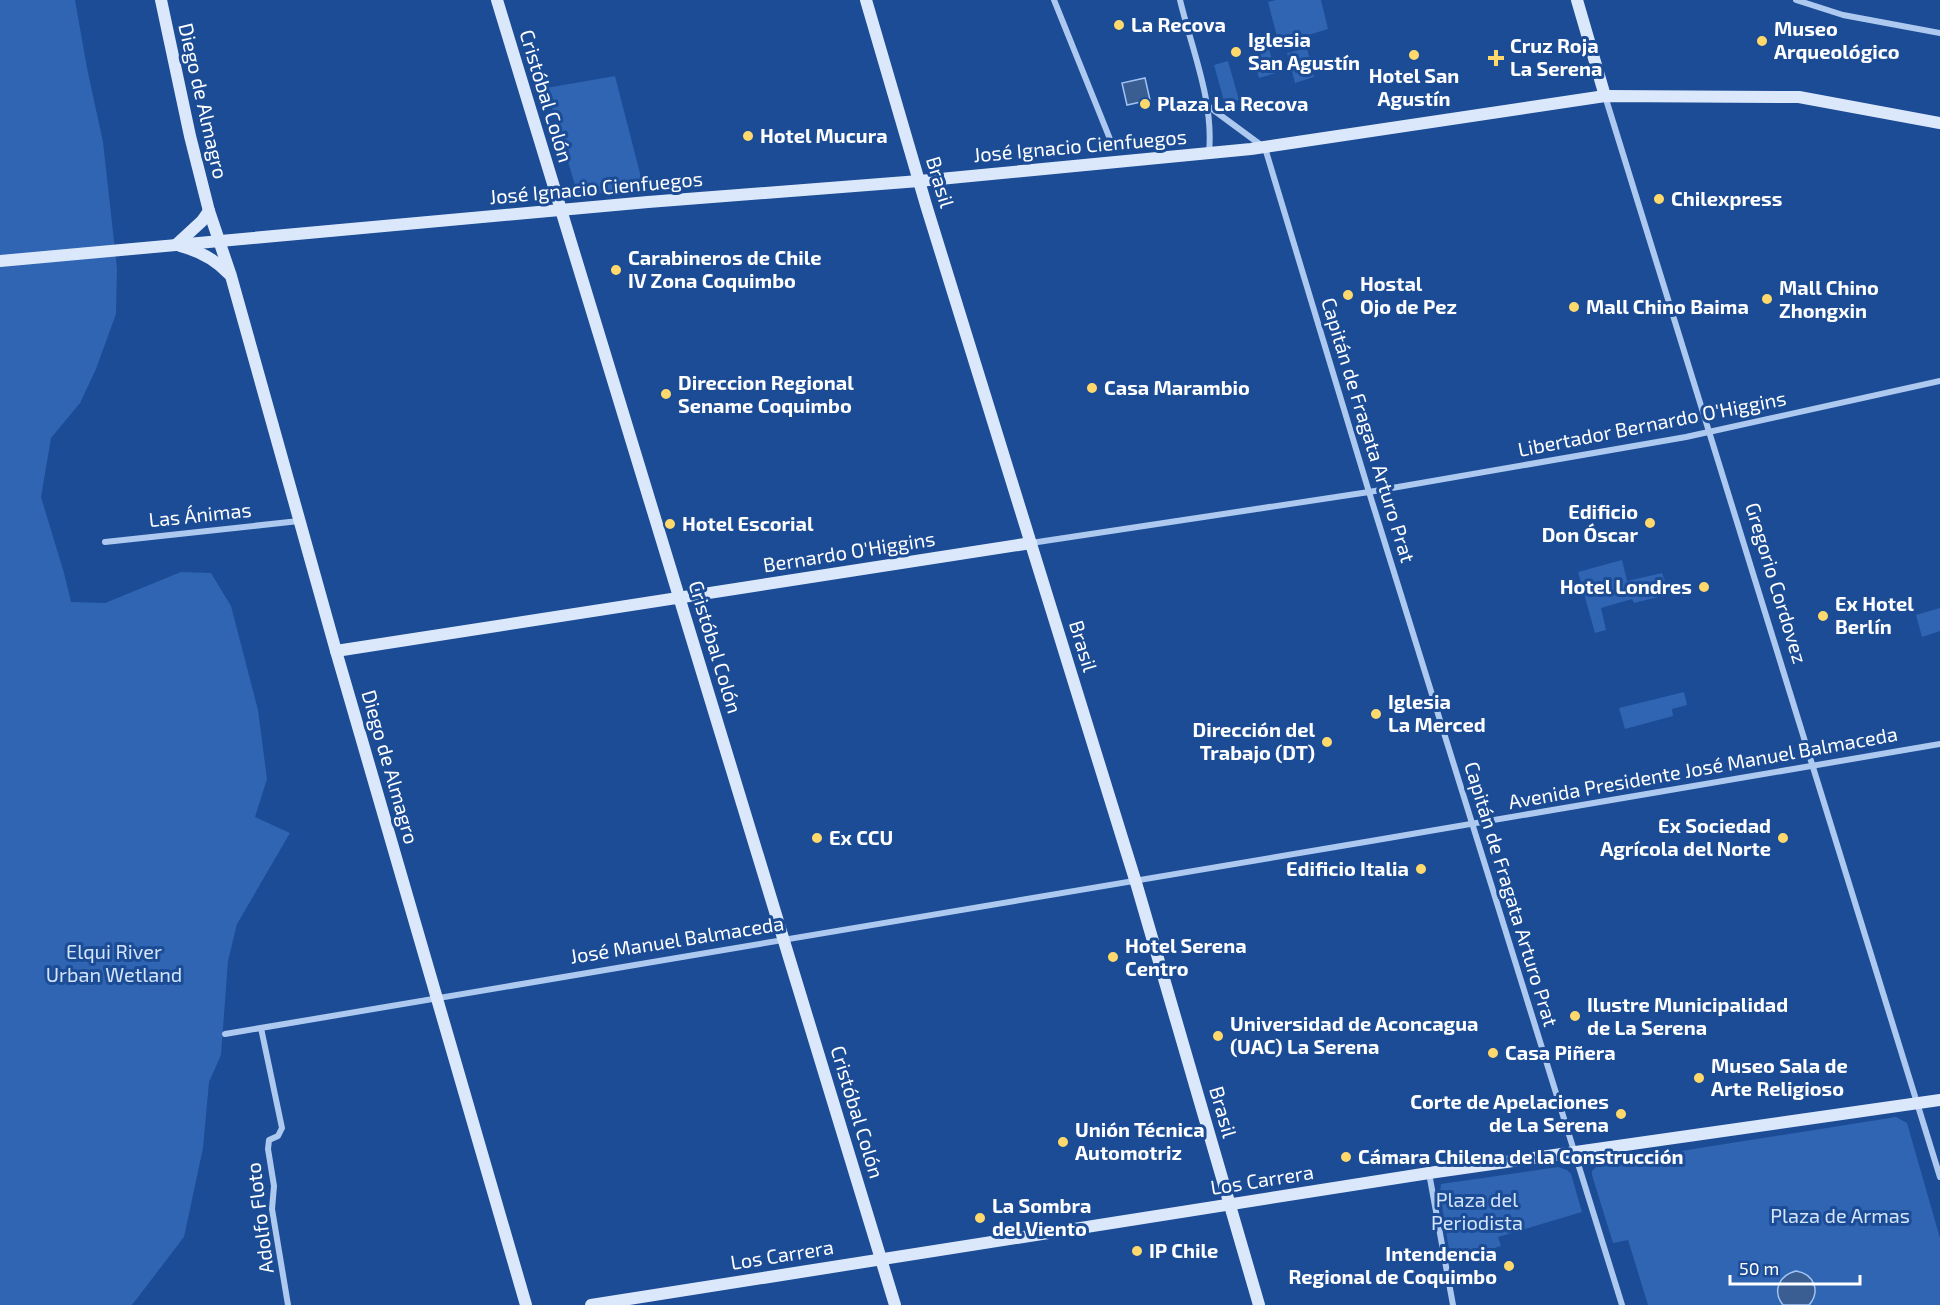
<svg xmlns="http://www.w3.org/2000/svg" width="1940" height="1305" viewBox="0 0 1940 1305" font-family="'Exo 2',sans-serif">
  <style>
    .green { fill: #2f65b3 }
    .water { fill: #3a5d92; stroke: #a0c3f2; stroke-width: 1.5 }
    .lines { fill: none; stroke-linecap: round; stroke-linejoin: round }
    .street { stroke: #adc9f0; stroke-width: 6 }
    .secondary { stroke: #dbe8fb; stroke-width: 12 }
    .poi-dot { fill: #ffd96c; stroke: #1b4c95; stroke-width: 2 }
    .labels { text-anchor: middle; stroke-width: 6; stroke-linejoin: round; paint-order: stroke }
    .poi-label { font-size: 20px; font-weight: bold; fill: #fff; stroke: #1b4c95; text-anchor: start }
    .street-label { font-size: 20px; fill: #fff; stroke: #1b4c95 }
    .park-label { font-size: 20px; fill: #d4e4fb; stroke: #1b4c95 }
  </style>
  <rect width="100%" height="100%" fill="#1b4c95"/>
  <g class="green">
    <path d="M0,0H75L87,68L103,142L117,268L116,314L96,369L80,403L51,438L41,497L64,573L71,602L105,603L181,572L211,573L231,606L258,710L267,779L255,817L290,833L237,924L228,961L221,1055L209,1082L203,1148L184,1237L132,1305H0Z"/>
    <path d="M1276,0H1321L1328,29L1279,44L1268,2Z"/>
    <path d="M1307,48L1314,77L1295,83L1287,53Z"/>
    <path d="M1269,49L1276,73L1259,78L1252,54Z"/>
    <path d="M1228,61L1239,100L1227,103L1224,101L1214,65Z"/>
    <path d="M615,76L644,189L578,195L546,88Z"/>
    <path d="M1622,560L1627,581L1662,573L1670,594L1634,603L1632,599L1601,608L1606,630L1595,633L1578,572Z"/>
    <path d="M1940,608V631L1922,637L1916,615Z"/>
    <path d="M1684,692L1687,705L1672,709L1673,716L1625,729L1619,708Z"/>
    <path d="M1896,1117L1907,1123L1940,1238V1305H1648L1628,1240L1613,1243L1592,1175V1171L1599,1164Z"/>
    <path d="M1558,1167L1567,1170L1571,1174L1582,1212L1498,1237L1501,1246L1451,1262L1440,1193L1441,1184Z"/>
  </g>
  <g class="water">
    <path d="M1145,78L1150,100L1127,105L1122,83Z"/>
    <path d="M1796,1271C1814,1274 1821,1291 1809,1305H1783C1772,1291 1779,1275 1796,1271Z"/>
  </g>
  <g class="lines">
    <g class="street">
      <path d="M1054,0L1114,149"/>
      <path d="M1180,0C1192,50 1214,101 1209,153"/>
      <path d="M1796,0L1843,15L1940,33"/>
      <path d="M1605,96L1940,1177"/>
      <path d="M1208,106L1265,148L1369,492L1622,1305"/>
      <path d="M105,542L299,521"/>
      <path d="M1031,543L1369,492L1686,437L1940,381"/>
      <path d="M261,1028L282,1128L278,1136L269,1140L268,1149L274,1186L272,1209L288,1305"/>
      <path d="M225,1034C607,968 989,904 1371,841C1561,810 1750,775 1940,744"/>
      <path d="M1429,1173L1453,1305"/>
    </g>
    <g class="secondary">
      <path d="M161,0L190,136L209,211L231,276L336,651L526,1305"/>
      <path d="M497,0L895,1305"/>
      <path d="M866,0L926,205L1137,886L1259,1305"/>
      <path d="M1577,0L1605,96"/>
      <path d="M176,245L202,221L209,211"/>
      <path d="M180,246C200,251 215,259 229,274"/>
      <path d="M0,261L648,202L919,181L1251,149L1605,96L1799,97L1940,123"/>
      <path d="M336,651L1031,543"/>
      <path d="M591,1305L1429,1173L1940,1100"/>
    </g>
  </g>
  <g class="poi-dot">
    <circle cx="1119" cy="25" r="6"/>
    <circle cx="1762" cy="41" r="6"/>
    <circle cx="1236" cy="52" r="6"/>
    <circle cx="1414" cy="55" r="6"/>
    <path d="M1493 49h6v6h6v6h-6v6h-6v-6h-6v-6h6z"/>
    <circle cx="1145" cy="104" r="6"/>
    <circle cx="748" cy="136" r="6"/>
    <circle cx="1659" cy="199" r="6"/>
    <circle cx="616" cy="270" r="6"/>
    <circle cx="1348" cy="295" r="6"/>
    <circle cx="1767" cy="299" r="6"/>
    <circle cx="1574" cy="307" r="6"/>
    <circle cx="1092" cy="388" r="6"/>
    <circle cx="666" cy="394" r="6"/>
    <circle cx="1650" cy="523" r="6"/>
    <circle cx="670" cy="524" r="6"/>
    <circle cx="1704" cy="587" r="6"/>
    <circle cx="1823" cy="616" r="6"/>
    <circle cx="1376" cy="714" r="6"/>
    <circle cx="1327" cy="742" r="6"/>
    <circle cx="817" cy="838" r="6"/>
    <circle cx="1783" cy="838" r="6"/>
    <circle cx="1421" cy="869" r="6"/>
    <circle cx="1113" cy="957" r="6"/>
    <circle cx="1575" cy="1016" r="6"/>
    <circle cx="1218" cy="1036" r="6"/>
    <circle cx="1493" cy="1053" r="6"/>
    <circle cx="1699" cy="1078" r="6"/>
    <circle cx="1621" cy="1114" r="6"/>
    <circle cx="1063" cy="1142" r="6"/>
    <circle cx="1346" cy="1157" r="6"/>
    <circle cx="980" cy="1218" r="6"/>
    <circle cx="1137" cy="1251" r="6"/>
    <circle cx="1509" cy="1266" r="6"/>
  </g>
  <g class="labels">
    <g class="poi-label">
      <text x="1131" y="32">La Recova</text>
      <text x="1774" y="36">Museo<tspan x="1774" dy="23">Arqueológico</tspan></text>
      <text x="1248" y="47">Iglesia<tspan x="1248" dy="23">San Agustín</tspan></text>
      <text x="1510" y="53">Cruz Roja<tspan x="1510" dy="23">La Serena</tspan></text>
      <text x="1414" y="83" text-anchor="middle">Hotel San<tspan x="1414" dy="23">Agustín</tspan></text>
      <text x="1157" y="111">Plaza La Recova</text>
      <text x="760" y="143">Hotel Mucura</text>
      <text x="1671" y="206">Chilexpress</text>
      <text x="628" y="265">Carabineros de Chile<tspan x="628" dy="23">IV Zona Coquimbo</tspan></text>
      <text x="1360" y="291">Hostal<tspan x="1360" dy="23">Ojo de Pez</tspan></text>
      <text x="1779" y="295">Mall Chino<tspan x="1779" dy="23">Zhongxin</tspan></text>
      <text x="1586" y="314">Mall Chino Baima</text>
      <text x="678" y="390">Direccion Regional<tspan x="678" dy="23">Sename Coquimbo</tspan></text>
      <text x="1104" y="395">Casa Marambio</text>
      <text x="1638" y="519" text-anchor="end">Edificio<tspan x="1638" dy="23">Don Óscar</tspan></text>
      <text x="682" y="531">Hotel Escorial</text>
      <text x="1692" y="594" text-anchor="end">Hotel Londres</text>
      <text x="1835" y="611">Ex Hotel<tspan x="1835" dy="23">Berlín</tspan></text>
      <text x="1388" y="709">Iglesia<tspan x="1388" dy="23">La Merced</tspan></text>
      <text x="1315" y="737" text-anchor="end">Dirección del<tspan x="1315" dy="23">Trabajo (DT)</tspan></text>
      <text x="1771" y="833" text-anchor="end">Ex Sociedad<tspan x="1771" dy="23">Agrícola del Norte</tspan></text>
      <text x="829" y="845">Ex CCU</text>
      <text x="1409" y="876" text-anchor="end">Edificio Italia</text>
      <text x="1125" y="953">Hotel Serena<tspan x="1125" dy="23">Centro</tspan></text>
      <text x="1587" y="1012">Ilustre Municipalidad<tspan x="1587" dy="23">de La Serena</tspan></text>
      <text x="1230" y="1031">Universidad de Aconcagua<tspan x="1230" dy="23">(UAC) La Serena</tspan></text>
      <text x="1505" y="1060">Casa Piñera</text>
      <text x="1711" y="1073">Museo Sala de<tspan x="1711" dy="23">Arte Religioso</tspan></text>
      <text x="1609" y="1109" text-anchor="end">Corte de Apelaciones<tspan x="1609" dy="23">de La Serena</tspan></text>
      <text x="1075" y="1137">Unión Técnica<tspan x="1075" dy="23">Automotriz</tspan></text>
      <text x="1358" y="1164">Cámara Chilena de la Construcción</text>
      <text x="992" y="1213">La Sombra<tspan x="992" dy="23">del Viento</tspan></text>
      <text x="1149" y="1258">IP Chile</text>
      <text x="1497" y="1261" text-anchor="end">Intendencia<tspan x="1497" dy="23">Regional de Coquimbo</tspan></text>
    </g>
    <g class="street-label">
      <text transform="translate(546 96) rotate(73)" y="7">Cristóbal Colón</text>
      <text transform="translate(203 101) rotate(77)" y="7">Diego de Almagro</text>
      <text transform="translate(1080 146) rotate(-5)" y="7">José Ignacio Cienfuegos</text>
      <text transform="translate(940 182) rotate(73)" y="7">Brasil</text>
      <text transform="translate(596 188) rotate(-5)" y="7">José Ignacio Cienfuegos</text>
      <text transform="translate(1652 424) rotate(-11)" y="7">Libertador Bernardo O'Higgins</text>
      <text transform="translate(1368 430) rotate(73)" y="7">Capitán de Fragata Arturo Prat</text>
      <text transform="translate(200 515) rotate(-6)" y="7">Las Ánimas</text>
      <text transform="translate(849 552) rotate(-9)" y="7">Bernardo O'Higgins</text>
      <text transform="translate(1776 583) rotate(73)" y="7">Gregorio Cordovez</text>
      <text transform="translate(1083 646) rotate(73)" y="7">Brasil</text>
      <text transform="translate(715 647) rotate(73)" y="7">Cristóbal Colón</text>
      <text transform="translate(390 767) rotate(74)" y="7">Diego de Almagro</text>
      <text transform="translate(1703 768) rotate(-10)" y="7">Avenida Presidente José Manuel Balmaceda</text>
      <text transform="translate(1511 894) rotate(73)" y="7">Capitán de Fragata Arturo Prat</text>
      <text transform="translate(677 940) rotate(-9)" y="7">José Manuel Balmaceda</text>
      <text transform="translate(857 1112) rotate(73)" y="7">Cristóbal Colón</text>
      <text transform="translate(1223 1112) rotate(74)" y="7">Brasil</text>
      <text transform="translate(1262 1180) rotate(-9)" y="7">Los Carrera</text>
      <text transform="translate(260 1218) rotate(-97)" y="7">Adolfo Floto</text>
      <text transform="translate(782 1255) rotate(-9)" y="7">Los Carrera</text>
    </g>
    <g class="park-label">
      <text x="114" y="959">Elqui River<tspan x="114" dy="23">Urban Wetland</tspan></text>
      <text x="1477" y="1207">Plaza del<tspan x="1477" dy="23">Periodista</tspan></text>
      <text x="1840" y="1223">Plaza de Armas</text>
    </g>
  </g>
  <path d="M1730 1275v9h130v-9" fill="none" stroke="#ffffff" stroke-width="3"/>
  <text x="1739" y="1275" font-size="18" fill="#ffffff" stroke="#1b4c95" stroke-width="4.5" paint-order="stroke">50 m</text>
</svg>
